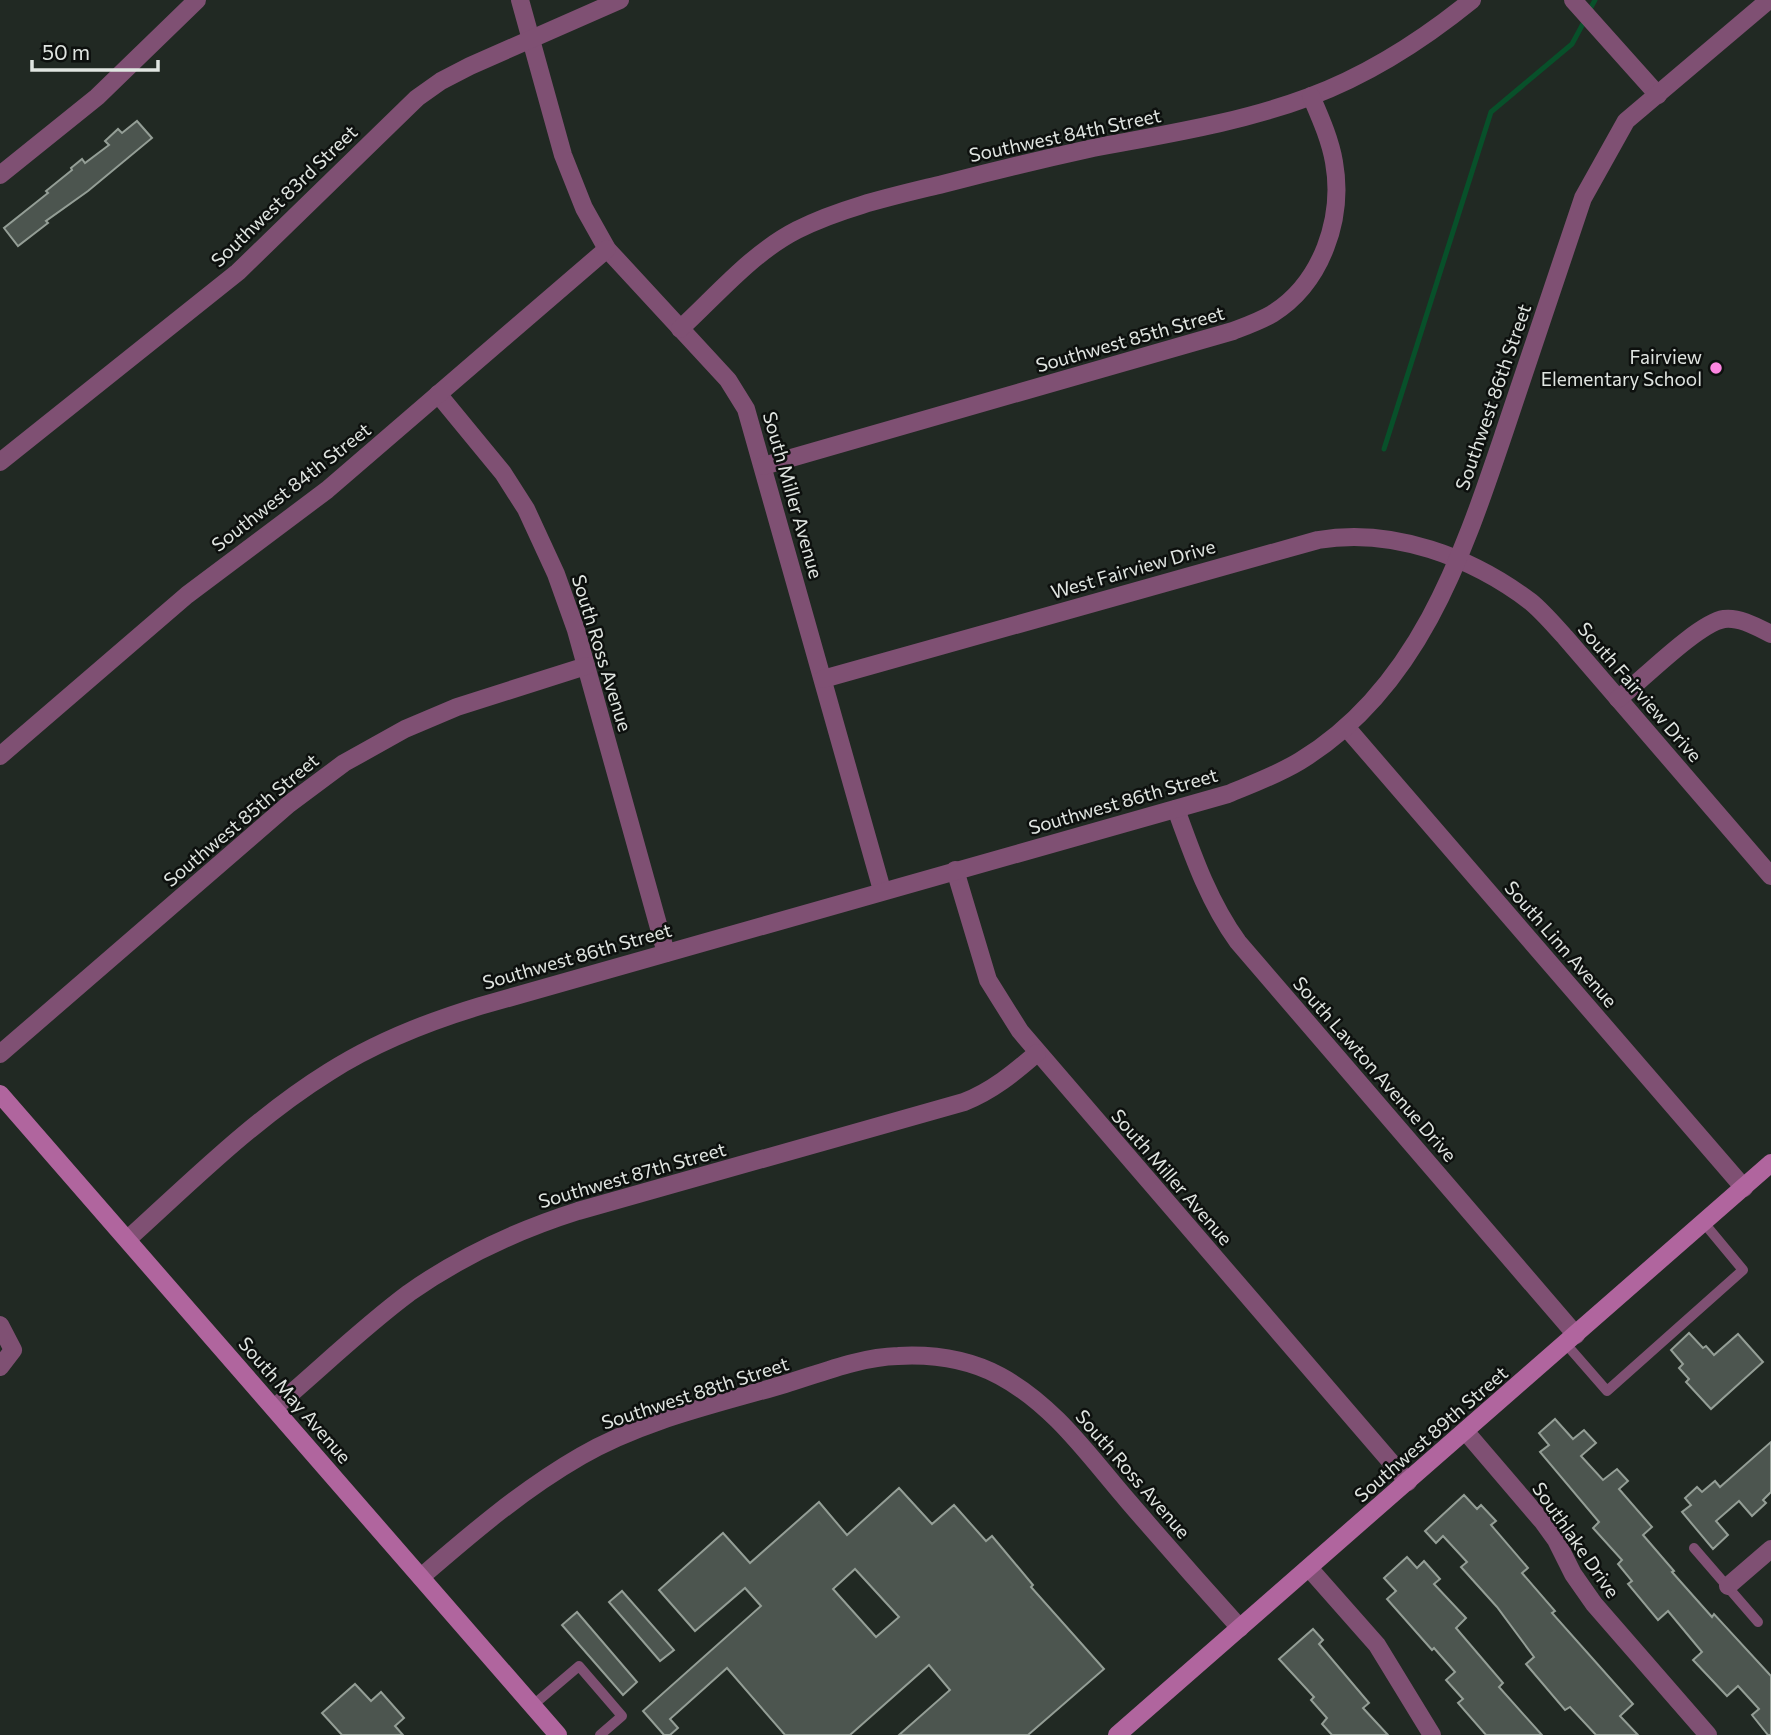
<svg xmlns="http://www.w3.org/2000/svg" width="1771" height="1735" viewBox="0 0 1771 1735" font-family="Commissioner,sans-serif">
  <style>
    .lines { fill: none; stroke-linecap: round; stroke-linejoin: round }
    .stream { stroke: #08502a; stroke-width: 5 }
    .building { fill: #4c554f; stroke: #949e96; stroke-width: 2; fill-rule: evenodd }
    .lane { stroke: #7f5073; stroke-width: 10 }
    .street { stroke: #7f5073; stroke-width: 18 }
    .secondary { stroke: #b0659e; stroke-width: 18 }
    .poi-dot { fill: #fd86e1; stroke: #0d100e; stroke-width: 2.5 }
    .labels { text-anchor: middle; stroke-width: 5; stroke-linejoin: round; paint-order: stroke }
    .street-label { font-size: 19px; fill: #e0e5e1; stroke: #0d100e }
    .poi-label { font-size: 19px; fill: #e0e5e1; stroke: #0d100e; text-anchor: end }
  </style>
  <rect width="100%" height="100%" fill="#212923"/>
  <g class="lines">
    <g class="stream">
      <path d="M1589,11L1595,0"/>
      <path d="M1384,449L1491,112L1572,44L1585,20"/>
    </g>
  </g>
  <g class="building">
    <path d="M137,121L152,138L88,191L46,221L48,223L18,246L4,228L48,193L46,191L72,170L71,168L82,159L85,163L109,145L105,141L118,129L122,133Z"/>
    <path d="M1689,1333L1703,1348L1706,1346L1714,1355L1738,1334L1763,1362L1711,1409L1686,1382L1689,1379L1679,1368L1683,1364L1671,1350Z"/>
    <path d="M1555,1419L1573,1439L1584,1430L1596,1443L1581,1456L1603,1480L1617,1469L1628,1481L1619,1489L1652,1527L1643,1535L1674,1571L1672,1572L1712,1617L1714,1614L1771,1676V1735H1768L1752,1715L1759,1709L1738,1686L1727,1696L1693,1660L1702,1652L1668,1611L1658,1620L1628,1584L1632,1581L1618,1564L1622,1560L1593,1528L1599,1522L1540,1452L1549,1445L1539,1433Z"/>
    <path d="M1771,1442V1492L1763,1500L1766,1503L1752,1516L1739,1501L1716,1521L1728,1535L1713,1549L1682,1512L1691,1505L1685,1498L1697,1487L1702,1492L1715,1481L1720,1487Z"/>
    <path d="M899,1488L932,1524L954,1505L986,1541L992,1536L1033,1585L1031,1587L1104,1669L1028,1735H899L950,1690L929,1665L850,1735H785L727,1668L670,1719L678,1728L670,1735H664L643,1711L761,1606L745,1588L695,1631L659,1590L723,1533L750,1563L819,1502L847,1535ZM855,1569L899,1617L876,1637L833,1589Z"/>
    <path d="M1464,1495L1477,1509L1481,1505L1496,1521L1491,1525L1528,1568L1522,1573L1555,1611L1552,1613L1633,1704L1620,1716L1638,1735H1596L1570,1707L1565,1710L1526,1664L1534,1657L1497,1607L1461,1567L1467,1562L1443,1536L1436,1543L1425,1531Z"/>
    <path d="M1407,1557L1417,1568L1424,1561L1440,1579L1434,1584L1466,1618L1456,1628L1503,1683L1499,1687L1542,1735H1486L1458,1703L1463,1699L1446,1680L1455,1672L1434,1648L1432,1650L1387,1599L1396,1591L1384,1578Z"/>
    <path d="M622,1591L674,1650L660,1661L609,1602Z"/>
    <path d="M577,1612L637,1682L623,1695L562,1625Z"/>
    <path d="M1313,1629L1323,1640L1319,1644L1369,1703L1363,1708L1388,1735H1332L1322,1724L1327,1718L1311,1700L1314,1697L1279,1659Z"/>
    <path d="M355,1684L371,1701L381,1692L404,1718L395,1726L403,1735H342L322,1713Z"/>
  </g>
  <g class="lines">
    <g class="lane">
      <path d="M1566,1344L1607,1391L1743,1270L1704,1223"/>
      <path d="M1694,1548L1758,1622"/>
      <path d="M532,1706L579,1666L622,1716L600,1735"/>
    </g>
    <g class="street">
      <path d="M520,0L563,155L584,208L607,249L728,380L746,409L882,890"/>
      <path d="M1573,0L1658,95"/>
      <path d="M0,175L97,97L197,0"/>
      <path d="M680,329C717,295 752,253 797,230C843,207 894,196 943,184C993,171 1043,159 1093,148C1166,134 1239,123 1309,97C1368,75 1424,39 1472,0"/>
      <path d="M438,394L503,473L526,509L556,574L576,630L666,953"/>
      <path d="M0,462L238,272L417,98L441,81L470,66L620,0"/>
      <path d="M763,466L1233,331C1246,326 1260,321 1272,314C1322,283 1344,218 1334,162C1330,139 1320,117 1311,96"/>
      <path d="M823,679L1318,540C1392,527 1472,557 1531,602C1543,612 1554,625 1565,637L1771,876"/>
      <path d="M1618,699C1641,681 1698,623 1724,619C1740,617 1757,627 1771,634"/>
      <path d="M1346,727L1744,1188"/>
      <path d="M0,756L187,595L327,490L607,249"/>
      <path d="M1176,809C1193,856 1209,902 1238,942L1576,1335"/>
      <path d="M955,870L988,980L1020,1031L1408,1482"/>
      <path d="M0,1054L289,804L344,763L405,729L457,707L586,666"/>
      <path d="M128,1239C192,1181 255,1118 329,1072C376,1042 427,1022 480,1006L1228,794C1252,784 1277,775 1300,761C1419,689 1463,554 1505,430C1531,353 1557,275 1583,198L1626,121L1769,0"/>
      <path d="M0,1325L13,1350L0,1367"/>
      <path d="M274,1408C319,1370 362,1328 409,1293C460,1257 518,1230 578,1211L964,1102C992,1091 1014,1073 1037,1053"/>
      <path d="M1466,1432L1543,1522L1556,1540L1573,1574L1594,1604L1708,1735"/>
      <path d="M1309,1568L1377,1645L1432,1735"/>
      <path d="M421,1577C472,1533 522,1490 581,1456C643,1420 717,1404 785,1384C821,1373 860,1357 898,1356C934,1354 968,1359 1000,1376C1054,1405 1089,1456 1128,1501C1165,1544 1202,1586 1240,1628"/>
      <path d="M1728,1586L1771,1549"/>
    </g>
    <g class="secondary">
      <path d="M0,1094L558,1735"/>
      <path d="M1117,1735L1771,1163"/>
    </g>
  </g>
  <circle class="poi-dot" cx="1716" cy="368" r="7"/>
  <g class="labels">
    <g class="street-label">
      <text transform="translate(1065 135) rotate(-12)" y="7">Southwest 84th Street</text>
      <text transform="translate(284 196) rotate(-44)" y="7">Southwest 83rd Street</text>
      <text transform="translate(1130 339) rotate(-16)" y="7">Southwest 85th Street</text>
      <text transform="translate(1493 397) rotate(-71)" y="7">Southwest 86th Street</text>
      <text transform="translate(291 487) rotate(-38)" y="7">Southwest 84th Street</text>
      <text transform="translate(793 495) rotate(74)" y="7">South Miller Avenue</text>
      <text transform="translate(1133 569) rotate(-16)" y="7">West Fairview Drive</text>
      <text transform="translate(602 653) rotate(73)" y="7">South Ross Avenue</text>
      <text transform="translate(1640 692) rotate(49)" y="7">South Fairview Drive</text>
      <text transform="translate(1123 801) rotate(-16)" y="7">Southwest 86th Street</text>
      <text transform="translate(241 820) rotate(-40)" y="7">Southwest 85th Street</text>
      <text transform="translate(1561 944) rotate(49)" y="7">South Linn Avenue</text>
      <text transform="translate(577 956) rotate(-16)" y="7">Southwest 86th Street</text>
      <text transform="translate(1375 1069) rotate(49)" y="7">South Lawton Avenue Drive</text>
      <text transform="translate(632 1175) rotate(-16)" y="7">Southwest 87th Street</text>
      <text transform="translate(1172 1177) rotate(49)" y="7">South Miller Avenue</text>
      <text transform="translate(695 1393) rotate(-18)" y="7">Southwest 88th Street</text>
      <text transform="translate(295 1400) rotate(49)" y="7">South May Avenue</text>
      <text transform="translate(1431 1434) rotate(-41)" y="7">Southwest 89th Street</text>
      <text transform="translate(1133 1474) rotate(49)" y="7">South Ross Avenue</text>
      <text transform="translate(1576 1540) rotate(55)" y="7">Southlake Drive</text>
    </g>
    <g class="poi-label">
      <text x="1702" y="364">Fairview<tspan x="1702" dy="22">Elementary School</tspan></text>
    </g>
  </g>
  <path d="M32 60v10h126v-10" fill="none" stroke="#e0e5e1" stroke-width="3.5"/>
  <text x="42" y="60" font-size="21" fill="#e0e5e1" stroke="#0d100e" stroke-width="5" paint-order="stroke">50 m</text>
</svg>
